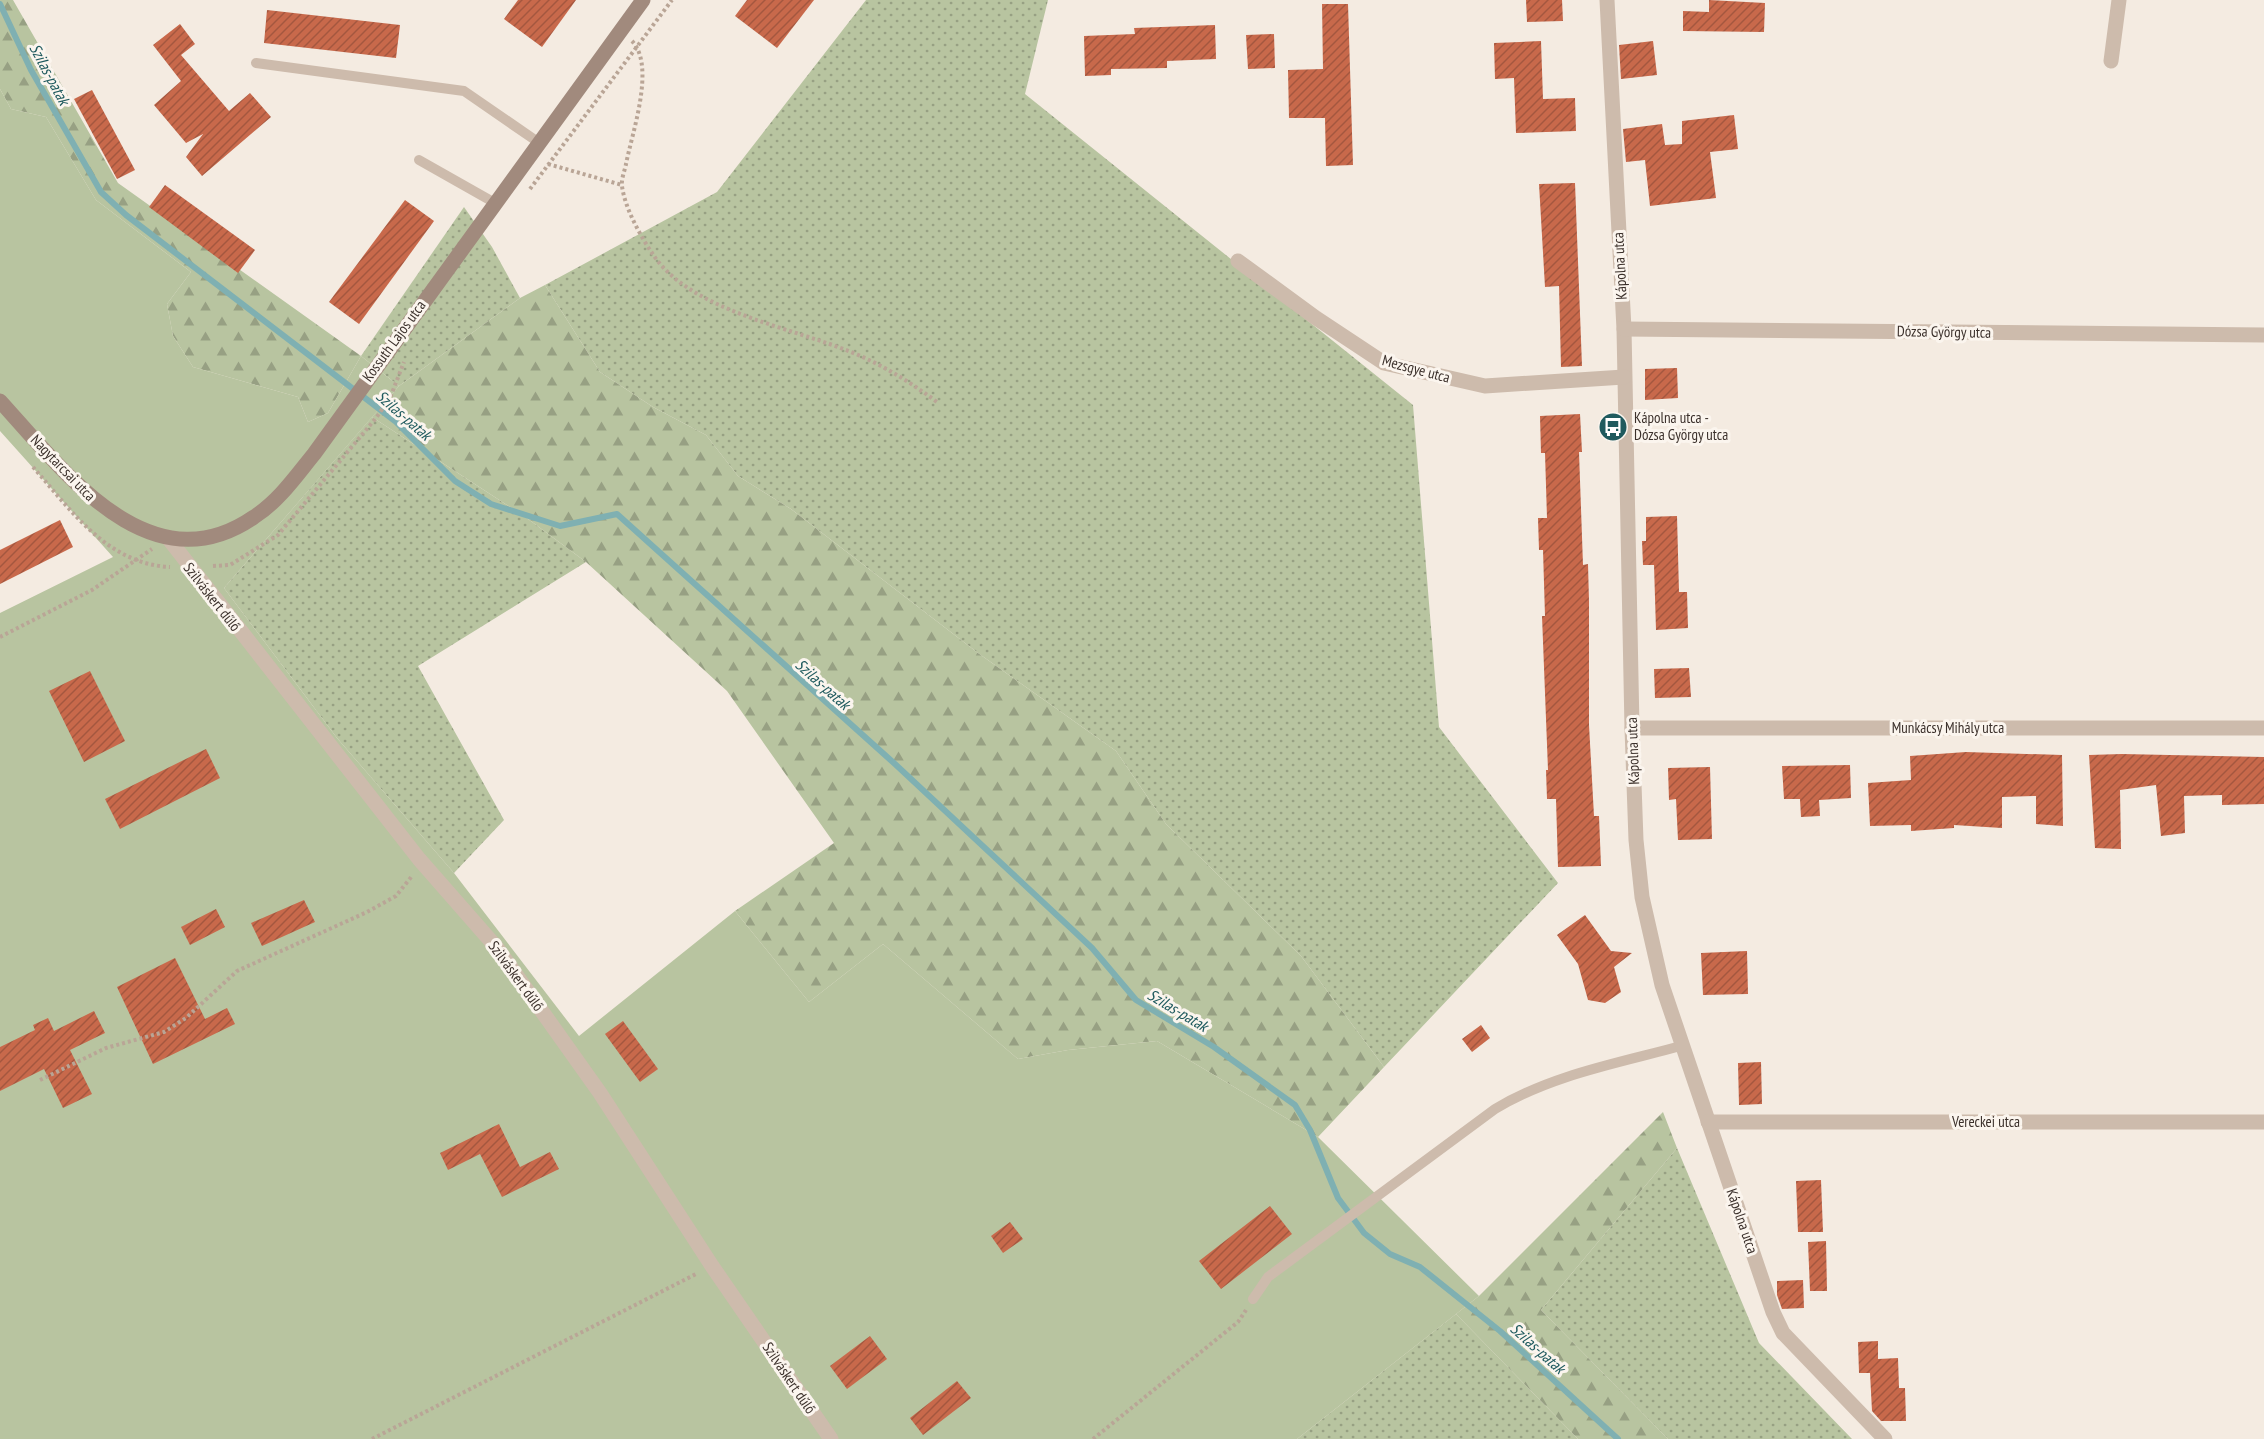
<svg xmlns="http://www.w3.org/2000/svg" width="2264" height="1439" viewBox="0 0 2264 1439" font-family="'PT Sans Narrow',sans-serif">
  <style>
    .grass { fill: url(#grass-dots) }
    .forest { fill: url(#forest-firs) }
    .green { fill: #b8c4a0 }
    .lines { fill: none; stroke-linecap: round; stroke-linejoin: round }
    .stream { stroke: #7fb0b2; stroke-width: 6 }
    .building { fill: url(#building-hatch) }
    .path { stroke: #b9a596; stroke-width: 4; stroke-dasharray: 3 3; stroke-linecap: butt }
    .service { stroke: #cdbbac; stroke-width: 10 }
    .minor { stroke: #cdbbac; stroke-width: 15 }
    .secondary { stroke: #a18a7d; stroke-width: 15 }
    .labels { text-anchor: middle; stroke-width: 6; stroke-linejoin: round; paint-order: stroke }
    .street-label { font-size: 15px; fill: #3b302b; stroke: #fbf5ee }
    .poi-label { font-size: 15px; fill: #3b302b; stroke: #fbf5ee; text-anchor: start }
    .water-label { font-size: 16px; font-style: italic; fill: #1f5a5e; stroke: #fbf5ee }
  </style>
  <defs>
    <pattern id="grass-dots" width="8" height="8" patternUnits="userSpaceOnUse" patternTransform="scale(1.5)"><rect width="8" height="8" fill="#b8c4a0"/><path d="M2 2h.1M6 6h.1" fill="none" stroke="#97a083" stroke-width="1.8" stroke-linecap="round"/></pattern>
    <pattern id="forest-firs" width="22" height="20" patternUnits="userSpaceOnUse" patternTransform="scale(1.5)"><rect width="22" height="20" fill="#b8c4a0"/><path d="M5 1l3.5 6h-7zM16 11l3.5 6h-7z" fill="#97a083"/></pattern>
    <pattern id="building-hatch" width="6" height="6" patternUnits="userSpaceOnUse" patternTransform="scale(1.5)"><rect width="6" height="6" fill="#c8694b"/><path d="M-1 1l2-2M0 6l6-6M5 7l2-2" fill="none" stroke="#a4573f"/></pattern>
  </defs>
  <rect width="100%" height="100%" fill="#f4ebe1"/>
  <g class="grass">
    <path d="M866,0H1048L1025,94L1413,405L1439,727L1558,883L1384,1067L1301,956L1166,824L1116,751L978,653L791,509L738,476L706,435L653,407L600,372L545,285L717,192Z"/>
    <path d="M464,207L492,247L520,298L399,386L361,356Z"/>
    <path d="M372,417L524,516L586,562L418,666L504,820L454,873L337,738L224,588Z"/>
    <path d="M1677,1148L1759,1343L1852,1439H1668L1541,1310Z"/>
    <path d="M1456,1314L1578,1439H1297Z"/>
  </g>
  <g class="forest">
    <path d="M0,0H13L118,183L361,356L328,413L308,422L298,397L193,367L173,336L167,304L191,272L96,200L46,117L11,109L0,89Z"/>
    <path d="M545,285L600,372L653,407L706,435L738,476L791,509L978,653L1116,751L1166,824L1301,956L1384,1067L1318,1137L1157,1041L1068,1050L1018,1059L883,944L809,1002L735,911L834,843L727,691L586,562L524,516L372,417L399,386L520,298Z"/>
    <path d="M1663,1112L1677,1148L1541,1310L1668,1439H1578L1456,1314L1479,1296Z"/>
  </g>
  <path class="green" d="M0,89L11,109L46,117L96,200L191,272L167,304L173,336L193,367L298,397L308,422L328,413L361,356L399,386L224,588L337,738L454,873L579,1036L735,911L809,1002L883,944L1018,1059L1068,1050L1157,1041L1318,1137L1479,1296L1297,1439H0V613L113,557L0,431Z"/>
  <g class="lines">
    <path class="stream" d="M0,4L31,70L101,192L126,215L395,421L455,481L491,504L560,526L617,514L895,764L1092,948L1136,1000L1214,1047L1295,1105L1310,1130L1338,1198L1364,1233L1390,1254L1420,1267L1500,1331L1618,1439"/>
  </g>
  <g class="building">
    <path d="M518,0H576L542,47L504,19Z"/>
    <path d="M747,0H814L777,48L735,16Z"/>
    <path d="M1526,0H1562L1563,21L1527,22Z"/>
    <path d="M1709,0L1765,3L1764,32L1683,31V11L1709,12Z"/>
    <path d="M1322,4H1348L1353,165L1326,166L1325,118H1289L1288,70L1323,69Z"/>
    <path d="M267,10L400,25L396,58L264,43Z"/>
    <path d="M180,24L195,44L181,55L229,111L250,93L271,117L202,176L186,157L203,134L186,143L154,105L181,81L153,45Z"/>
    <path d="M1215,25L1216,59L1167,61V68L1111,69V75L1085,76L1084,36L1135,34L1134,28Z"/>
    <path d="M1274,34L1275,68L1248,69L1246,35Z"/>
    <path d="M1541,41L1543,99L1575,98L1576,131L1516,133L1514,78L1495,79L1494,43Z"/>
    <path d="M1653,41L1657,75L1621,79L1619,45Z"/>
    <path d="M92,90L135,170L117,179L74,99Z"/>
    <path d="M1734,115L1738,149L1710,152L1716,198L1650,206L1645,160L1626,162L1623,129L1662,124L1665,145L1682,144V121Z"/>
    <path d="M1575,183L1582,366L1561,367L1559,286L1545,287L1539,184Z"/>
    <path d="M165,185L255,250L238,273L149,207Z"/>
    <path d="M405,200L434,221L359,324L329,302Z"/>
    <path d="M1677,368L1678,398L1645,400V369Z"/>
    <path d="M1580,414L1582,452H1579L1583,565L1588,564L1589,601V725L1594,816H1599L1601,866L1558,867L1556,799H1547L1546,770H1548L1542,616H1545L1543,550H1539L1538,518H1547L1545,453H1541L1540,416Z"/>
    <path d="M1677,516L1679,592H1687L1688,628L1656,630L1654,565H1643L1642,541H1646V517Z"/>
    <path d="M60,520L73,547L0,584V550Z"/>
    <path d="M1689,668L1691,697L1655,698L1654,669Z"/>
    <path d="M90,671L125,741L84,762L49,691Z"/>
    <path d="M206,749L220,778L120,829L105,799Z"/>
    <path d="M1966,752L2062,755L2063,826L2036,824V796L2002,797V828L1954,825V828L1911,831V825L1870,826L1868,783L1911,780L1910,756Z"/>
    <path d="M2122,754L2264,757V804L2222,805V795L2184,796L2185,833L2161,836L2156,785L2120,790L2121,849L2095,848L2089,755Z"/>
    <path d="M1850,765L1851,798L1819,800L1820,816L1801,817L1800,799H1784L1782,766Z"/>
    <path d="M1710,767L1712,839L1678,840L1676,799L1669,800L1668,768Z"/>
    <path d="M304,900L315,922L262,946L251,923Z"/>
    <path d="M216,909L225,927L190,945L181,927Z"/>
    <path d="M1585,915L1611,951L1632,953L1614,967L1621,992L1605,1003L1588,1000L1578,964L1557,935Z"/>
    <path d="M1747,951L1748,994L1703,995L1701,953Z"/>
    <path d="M175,958L205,1019L227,1008L235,1024L153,1064L117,987Z"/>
    <path d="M94,1011L105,1033L70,1050L92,1094L63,1108L44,1069L0,1091V1047L35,1030L33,1025L48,1018L54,1031Z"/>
    <path d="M623,1021L658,1069L640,1082L605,1034Z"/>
    <path d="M1481,1025L1490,1038L1472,1052L1462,1039Z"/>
    <path d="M1761,1062L1762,1104L1739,1105L1738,1063Z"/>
    <path d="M499,1124L520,1167L550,1152L559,1169L502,1197L480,1154L448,1170L440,1153Z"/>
    <path d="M1821,1180L1823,1232H1798L1796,1181Z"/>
    <path d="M1270,1206L1292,1234L1221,1289L1199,1261Z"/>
    <path d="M1010,1222L1023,1239L1003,1253L991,1236Z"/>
    <path d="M1826,1241L1827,1291H1810L1808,1242Z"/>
    <path d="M1803,1280L1804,1308L1782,1309L1777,1295V1281Z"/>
    <path d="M870,1336L887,1359L847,1389L830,1366Z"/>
    <path d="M1878,1341V1359L1898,1358L1899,1388H1905L1906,1421H1881L1872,1411L1870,1373H1859L1858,1342Z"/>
    <path d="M957,1381L971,1398L923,1435L910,1418Z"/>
  </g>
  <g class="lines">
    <g class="path">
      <path d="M632,41C656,66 632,133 626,164C625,170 621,179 622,186C625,209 641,237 654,256C692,311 790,327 851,352C883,365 910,382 937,402"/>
      <path d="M548,164L622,185"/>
      <path d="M530,189L672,0"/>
      <path d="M33,467C71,510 107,564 170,567"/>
      <path d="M213,566L230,565L278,535L376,418L390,398L404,362"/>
      <path d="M0,637L92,590L152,549"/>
      <path d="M40,1080L106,1048L164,1032L186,1018L237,971L367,912L396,896L412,876"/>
      <path d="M372,1439L698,1273"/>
      <path d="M1093,1439L1238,1322L1246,1310"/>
    </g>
    <g class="service">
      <path d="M256,63L464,91L538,142"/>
      <path d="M419,160L495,203"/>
      <path d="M1253,1299L1268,1277L1495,1109C1551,1075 1618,1063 1681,1046"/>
    </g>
    <g class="minor">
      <path d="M1607,0L1624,329L1632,728L1636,840L1642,897L1662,985L1773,1312L1783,1333L1885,1439"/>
      <path d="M2111,61L2119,0"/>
      <path d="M1238,261L1316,318L1384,363L1485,386L1624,377"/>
      <path d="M1624,329L2264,335"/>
      <path d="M168,538L419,859L497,948L600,1093L712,1266L831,1439"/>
      <path d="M1632,728H2264"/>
      <path d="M1708,1122H2264"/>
    </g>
    <path class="secondary" d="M0,401C63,470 150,589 254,517C279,501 296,476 314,454L643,0"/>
  </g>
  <defs>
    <g id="bus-disc" transform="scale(1.5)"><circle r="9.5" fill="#1f5a5e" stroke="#fbf5ee"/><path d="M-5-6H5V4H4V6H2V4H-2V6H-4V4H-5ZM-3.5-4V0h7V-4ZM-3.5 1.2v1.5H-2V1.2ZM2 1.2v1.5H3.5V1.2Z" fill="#fff"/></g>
  </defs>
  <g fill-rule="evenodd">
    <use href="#bus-disc" x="1613" y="427"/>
  </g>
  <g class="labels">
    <g class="street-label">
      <text transform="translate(1620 266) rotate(-93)" y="5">Kápolna utca</text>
      <text transform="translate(1944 332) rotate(1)" y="5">Dózsa György utca</text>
      <text transform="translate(394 341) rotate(-54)" y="5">Kossuth Lajos utca</text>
      <text transform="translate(1416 369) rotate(15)" y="5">Mezsgye utca</text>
      <text transform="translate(63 468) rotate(46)" y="5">Nagytarcsai utca</text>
      <text transform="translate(212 597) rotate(52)" y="5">Szilváskert dűlő</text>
      <text x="1948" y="733">Munkácsy Mihály utca</text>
      <text transform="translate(1633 751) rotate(-92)" y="5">Kápolna utca</text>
      <text transform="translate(516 976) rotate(54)" y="5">Szilváskert dűlő</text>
      <text x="1986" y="1127">Vereckei utca</text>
      <text transform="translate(1742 1221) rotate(71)" y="5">Kápolna utca</text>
      <text transform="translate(789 1378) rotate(56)" y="5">Szilváskert dűlő</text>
    </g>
    <g class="poi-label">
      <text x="1634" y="423">Kápolna utca -<tspan x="1634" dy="17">Dózsa György utca</tspan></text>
    </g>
    <g class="water-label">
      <text transform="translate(50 74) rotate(62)" y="6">Szilas-patak</text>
      <text transform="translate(404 415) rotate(41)" y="6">Szilas-patak</text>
      <text transform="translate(823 684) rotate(42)" y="6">Szilas-patak</text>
      <text transform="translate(1178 1010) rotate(31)" y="6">Szilas-patak</text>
      <text transform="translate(1538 1348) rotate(42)" y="6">Szilas-patak</text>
    </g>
  </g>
</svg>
